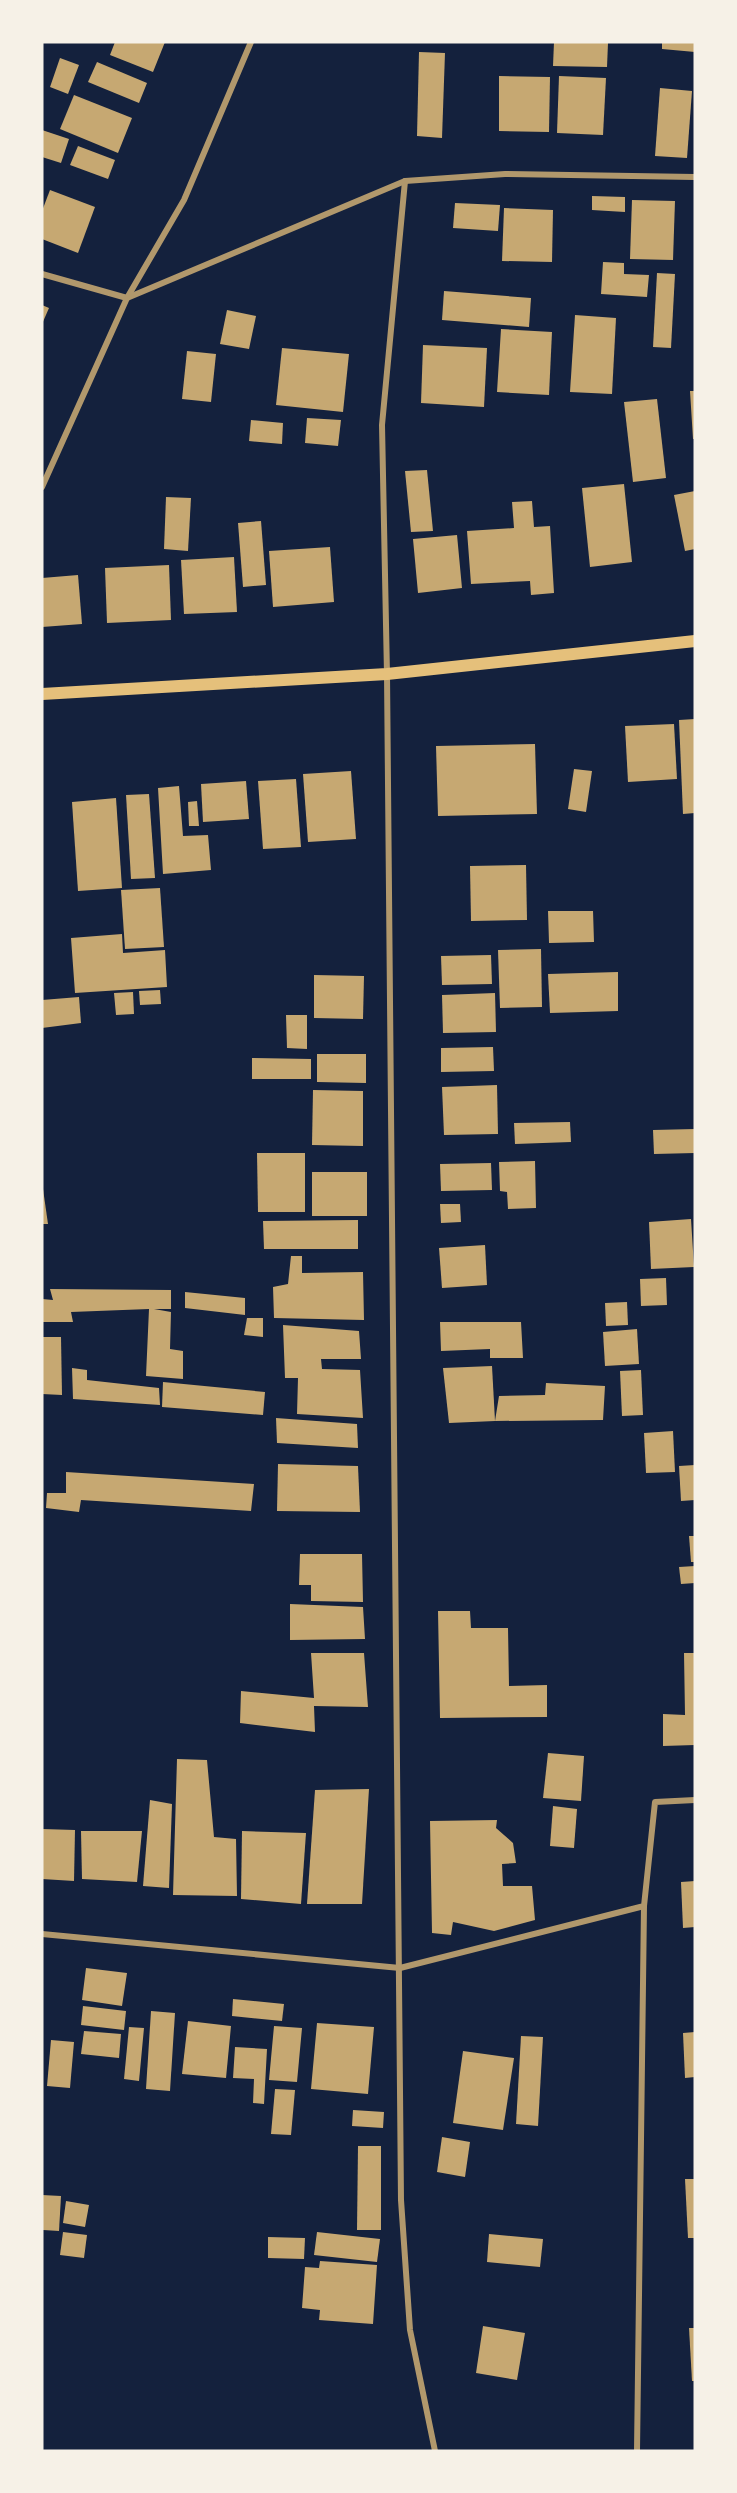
<svg xmlns="http://www.w3.org/2000/svg" width="737" height="2493" viewBox="0 0 737 2493" font-family="Ubuntu,sans-serif">
  <style>
    .building { fill: #c6a872 }
    .lines { fill: none; stroke-linecap: round; stroke-linejoin: round }
    .minor { stroke: #b1986c; stroke-width: 6 }
    .secondary { stroke: #e5c07b; stroke-width: 12 }
  </style>
  <rect width="100%" height="100%" fill="#14213d"/>
  <g class="building">
    <path d="M115,42H165L153,72L110,55Z"/>
    <path d="M554,42L608,43L607,67L553,66Z"/>
    <path d="M662,42H695V52L662,49Z"/>
    <path d="M419,52L445,53L442,138L417,136Z"/>
    <path d="M60,58L79,65L68,94L50,87Z"/>
    <path d="M97,62L147,83L139,103L88,82Z"/>
    <path d="M499,76L550,77L549,132L499,131Z"/>
    <path d="M559,76L606,78L603,135L557,133Z"/>
    <path d="M660,88L692,91L687,158L655,156Z"/>
    <path d="M74,95L132,118L118,153L60,129Z"/>
    <path d="M42,130L69,139L61,163L42,157Z"/>
    <path d="M78,146L115,160L108,179L70,165Z"/>
    <path d="M50,190L95,207L78,253L42,239V211Z"/>
    <path d="M592,196L625,197V212L592,210Z"/>
    <path d="M632,200L675,201L673,260L630,259Z"/>
    <path d="M455,203L500,205L498,231L453,228Z"/>
    <path d="M504,208L553,210L552,262L502,261Z"/>
    <path d="M603,262L624,263V274L649,275L647,297L601,294Z"/>
    <path d="M657,273L675,274L671,348L653,347Z"/>
    <path d="M444,291L531,298L529,327L442,320Z"/>
    <path d="M42,305L49,308L42,324Z"/>
    <path d="M227,310L256,316L249,349L220,344Z"/>
    <path d="M575,315L616,318L612,394L570,392Z"/>
    <path d="M501,329L552,332L549,395L497,392Z"/>
    <path d="M423,345L487,348L484,407L421,403Z"/>
    <path d="M282,348L349,354L343,412L276,405Z"/>
    <path d="M187,351L216,354L211,402L182,399Z"/>
    <path d="M690,391H695V439H693Z"/>
    <path d="M657,399L666,478L633,482L624,402Z"/>
    <path d="M307,418L341,420L338,446L305,443Z"/>
    <path d="M251,420L283,423L282,444L249,441Z"/>
    <path d="M427,470L433,531L411,532L405,471Z"/>
    <path d="M624,484L632,562L590,567L582,488Z"/>
    <path d="M695,491V549L685,551L674,495Z"/>
    <path d="M166,497L191,498L188,551L164,549Z"/>
    <path d="M532,501L534,527L550,526L554,593L531,595L530,581L471,584L467,531L514,528L512,502Z"/>
    <path d="M261,521L266,585L243,587L238,523Z"/>
    <path d="M457,535L462,588L418,593L413,539Z"/>
    <path d="M330,547L334,602L273,607L269,551Z"/>
    <path d="M234,557L237,612L184,614L181,560Z"/>
    <path d="M169,565L171,620L107,623L105,568Z"/>
    <path d="M78,575L82,624L42,627V578Z"/>
    <path d="M695,719V813L683,814L679,720Z"/>
    <path d="M674,724L677,779L628,782L625,726Z"/>
    <path d="M535,744L537,814L438,816L436,746Z"/>
    <path d="M574,769L592,771L586,812L568,809Z"/>
    <path d="M351,771L356,839L308,842L303,774Z"/>
    <path d="M296,779L301,847L263,849L258,781Z"/>
    <path d="M246,781L249,819L203,822L201,784Z"/>
    <path d="M179,786L183,836L208,835L211,870L163,874L158,788Z"/>
    <path d="M149,794L155,878L131,879L126,795Z"/>
    <path d="M116,798L122,888L78,891L72,802Z"/>
    <path d="M197,801L199,826H189L188,802Z"/>
    <path d="M526,865L527,920L471,921L470,866Z"/>
    <path d="M160,888L164,947L125,949L121,890Z"/>
    <path d="M548,911H593L594,942L549,943Z"/>
    <path d="M122,934L123,953L165,950L167,987L75,993L71,938Z"/>
    <path d="M541,949L542,1007L500,1008L498,950Z"/>
    <path d="M491,955L492,984L442,985L441,956Z"/>
    <path d="M618,972V1011L550,1013L548,974Z"/>
    <path d="M314,975L364,976L363,1019L314,1018Z"/>
    <path d="M160,990L161,1004L140,1005L139,991Z"/>
    <path d="M133,992L134,1014L116,1015L114,993Z"/>
    <path d="M495,993L496,1032L443,1033L442,995Z"/>
    <path d="M79,997L81,1023L42,1028V1000Z"/>
    <path d="M286,1015H307V1049L287,1048Z"/>
    <path d="M493,1047L494,1071L441,1072V1048Z"/>
    <path d="M317,1054H366V1083L317,1082Z"/>
    <path d="M252,1058L311,1059V1079H252Z"/>
    <path d="M497,1085L498,1134L444,1135L442,1087Z"/>
    <path d="M313,1090L363,1091V1146L312,1145Z"/>
    <path d="M570,1122L571,1142L515,1144L514,1123Z"/>
    <path d="M695,1129V1153L654,1154L653,1130Z"/>
    <path d="M257,1153H305V1212H258Z"/>
    <path d="M535,1161L536,1208L508,1209L507,1192L500,1191L499,1162Z"/>
    <path d="M491,1163L492,1190L441,1191L440,1164Z"/>
    <rect x="312" y="1172" width="55" height="44"/>
    <path d="M42,1189H43L48,1224H42Z"/>
    <path d="M440,1204H460L461,1222L441,1223Z"/>
    <path d="M691,1219L694,1267L651,1269L649,1222Z"/>
    <path d="M358,1220V1249H264L263,1221Z"/>
    <path d="M485,1245L487,1285L442,1288L439,1248Z"/>
    <path d="M291,1256H302V1273L363,1272L364,1320L274,1318L273,1287L288,1284Z"/>
    <path d="M666,1278L667,1305L641,1306L640,1279Z"/>
    <path d="M50,1289L171,1290V1309H154L171,1312L170,1349L183,1351V1379L146,1376L149,1309L71,1312L73,1322H42V1299L53,1300Z"/>
    <path d="M185,1292L245,1298V1315L185,1308Z"/>
    <path d="M627,1302L628,1325L606,1326L605,1303Z"/>
    <path d="M247,1318H263V1337L244,1335Z"/>
    <path d="M440,1322H521L523,1358H490V1349L441,1351Z"/>
    <path d="M283,1325L359,1331L361,1359H321L322,1369L360,1370L363,1418L297,1414L298,1378H285Z"/>
    <path d="M637,1329L639,1364L605,1366L603,1332Z"/>
    <path d="M42,1337H61L62,1395L42,1394Z"/>
    <path d="M492,1366L495,1421L449,1423L443,1368Z"/>
    <path d="M72,1368L87,1370V1380L159,1388L160,1405L73,1399Z"/>
    <path d="M641,1370L643,1415L622,1416L620,1371Z"/>
    <path d="M163,1382L265,1392L263,1415L162,1407Z"/>
    <path d="M546,1383L605,1386L603,1420L495,1421L499,1396L545,1395Z"/>
    <path d="M276,1418L357,1424L358,1448L277,1443Z"/>
    <path d="M673,1431L675,1472L646,1473L644,1433Z"/>
    <path d="M278,1464L358,1466L360,1512L277,1511Z"/>
    <path d="M695,1465V1500L681,1501L679,1466Z"/>
    <path d="M66,1472L254,1484L251,1511L81,1500L79,1512L46,1508L47,1493H66Z"/>
    <path d="M689,1536H695V1562H691Z"/>
    <path d="M300,1554H362L363,1602L311,1601V1585H299Z"/>
    <path d="M695,1566V1583L681,1584L679,1567Z"/>
    <path d="M290,1604L363,1607L365,1639L290,1640Z"/>
    <path d="M438,1611H470L471,1628H508L509,1686L547,1685V1717L440,1718Z"/>
    <path d="M311,1653H364L368,1707L314,1706L315,1732L240,1723L241,1691L314,1698Z"/>
    <path d="M684,1653H695V1745L663,1746V1714L685,1715Z"/>
    <path d="M548,1753L584,1756L581,1801L543,1798Z"/>
    <path d="M177,1759L207,1760L214,1837L236,1839L237,1896L173,1895Z"/>
    <path d="M369,1789L362,1904H307L315,1790Z"/>
    <path d="M150,1800L172,1804L169,1888L143,1886Z"/>
    <path d="M553,1806L577,1809L574,1848L550,1846Z"/>
    <path d="M497,1820L496,1828L513,1843L516,1863L502,1864L503,1886H532L535,1920L494,1931L453,1922L451,1935L432,1933L430,1821Z"/>
    <path d="M42,1829L75,1830L74,1881L42,1879Z"/>
    <path d="M81,1831H142L137,1882L82,1879Z"/>
    <path d="M242,1831L306,1833L301,1904L241,1899Z"/>
    <path d="M695,1881V1927L683,1928L681,1882Z"/>
    <path d="M86,1968L127,1973L122,2006L82,2000Z"/>
    <path d="M233,1999L284,2004L282,2021L232,2016Z"/>
    <path d="M83,2006L126,2011L124,2030L81,2025Z"/>
    <path d="M151,2011L175,2013L170,2091L146,2089Z"/>
    <path d="M188,2021L231,2026L226,2078L182,2074Z"/>
    <path d="M317,2023L374,2027L368,2094L311,2089Z"/>
    <path d="M274,2026L302,2028L297,2082L269,2080Z"/>
    <path d="M129,2027L144,2028L139,2081L124,2079Z"/>
    <path d="M84,2031L121,2034L119,2058L81,2054Z"/>
    <path d="M695,2032V2077L685,2078L683,2033Z"/>
    <path d="M521,2036L543,2037L538,2126L516,2124Z"/>
    <path d="M51,2040L74,2042L70,2088L47,2086Z"/>
    <path d="M235,2047L267,2049L264,2104L253,2103L254,2079L233,2078Z"/>
    <path d="M463,2051L514,2058L503,2130L453,2123Z"/>
    <path d="M275,2089L295,2090L291,2135L271,2134Z"/>
    <path d="M353,2110L384,2112L383,2128L352,2126Z"/>
    <path d="M442,2137L470,2142L465,2177L437,2172Z"/>
    <path d="M358,2146H381V2230H357Z"/>
    <path d="M685,2179H695V2238H688Z"/>
    <path d="M42,2195L61,2196L59,2231L43,2230Z"/>
    <path d="M66,2201L89,2205L85,2227L63,2223Z"/>
    <path d="M63,2232L87,2235L84,2258L60,2255Z"/>
    <path d="M317,2232L380,2239L377,2262L314,2255Z"/>
    <path d="M489,2234L543,2239L540,2267L487,2262Z"/>
    <path d="M268,2237L305,2238L304,2259L268,2258Z"/>
    <path d="M320,2261L377,2265L373,2324L319,2320L320,2310L302,2308L305,2267L319,2268Z"/>
    <path d="M483,2326L525,2333L517,2380L476,2373Z"/>
    <path d="M689,2328H695V2381H692Z"/>
  </g>
  <g class="lines">
    <g class="minor">
      <path d="M405,181L382,425L387,674L401,2200L410,2330L435,2451"/>
      <path d="M42,274L127,298L405,181L505,174L695,177"/>
      <path d="M42,487L127,298L184,200L251,42"/>
      <path d="M42,1934L400,1968L644,1906L655,1802L695,1800"/>
      <path d="M637,2451L644,1906"/>
    </g>
    <path class="secondary" d="M42,694L387,674L695,641"/>
  </g>
  <rect width="737" height="2493" fill="none" stroke="#f6f1e7" stroke-width="87"/>
</svg>
